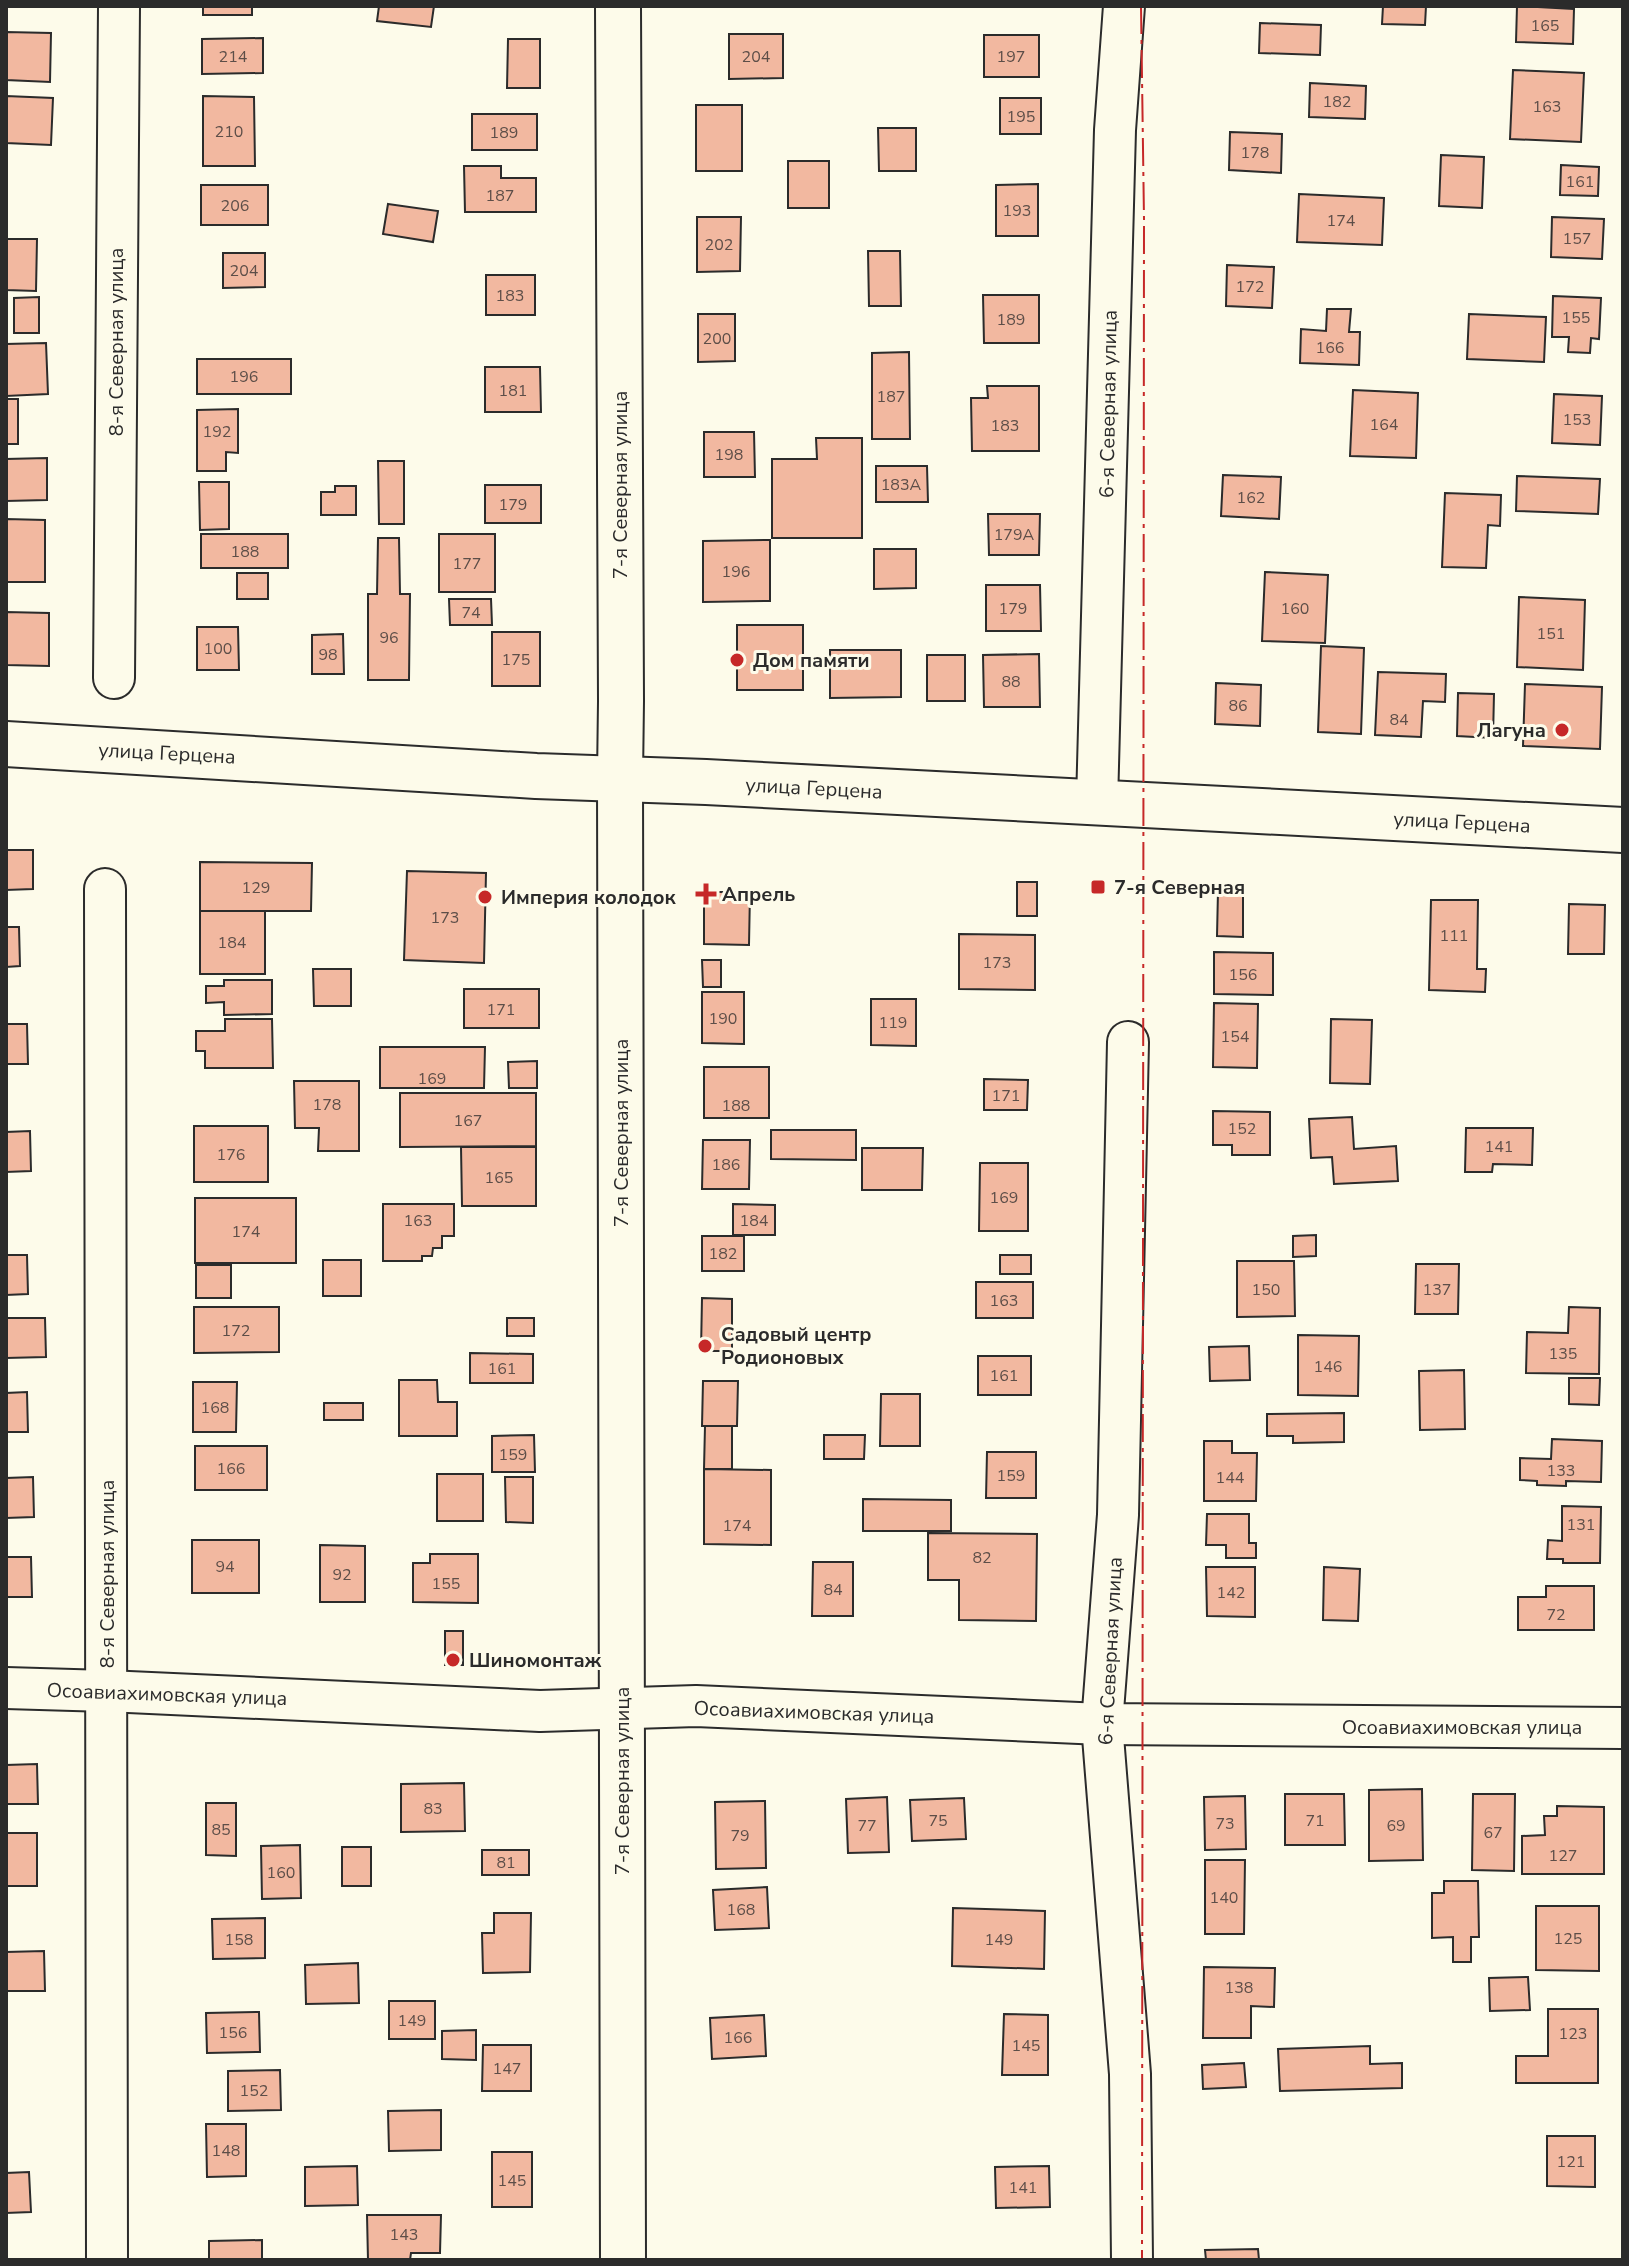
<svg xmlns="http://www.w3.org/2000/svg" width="1629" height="2266" viewBox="0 0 1629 2266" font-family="'Nunito Sans',sans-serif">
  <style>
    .building { fill: #f2b8a0; stroke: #2b2b2b; stroke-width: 2 }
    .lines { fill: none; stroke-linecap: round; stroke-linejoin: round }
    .minor-casing { stroke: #2b2b2b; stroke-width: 44 }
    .major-casing { stroke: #2b2b2b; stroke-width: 48 }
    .minor { stroke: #fdfbea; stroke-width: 40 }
    .major { stroke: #fdfbea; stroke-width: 44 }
    .power { stroke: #c62828; stroke-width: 2; stroke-dasharray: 28 6 4 6; stroke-linecap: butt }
    .poi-dot { fill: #c62828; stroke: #fdfbea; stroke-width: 3 }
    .labels { text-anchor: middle; stroke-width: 6; stroke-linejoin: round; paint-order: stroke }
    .number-label { font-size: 16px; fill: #5d4e48 }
    .street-label { font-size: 20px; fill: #2b2b2b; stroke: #fdfbea }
    .poi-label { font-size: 20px; font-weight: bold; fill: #2b2b2b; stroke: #fdfbea; text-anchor: start }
  </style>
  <rect width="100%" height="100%" fill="#fdfbea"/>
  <g class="building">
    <rect x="203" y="6" width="49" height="9"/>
    <path d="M379,6H434L431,27L377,21Z"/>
    <path d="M1383,6H1426L1425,25L1382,24Z"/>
    <path d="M1517,6L1574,9L1573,44L1516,42Z"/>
    <path d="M1260,23L1321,25L1320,55L1259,53Z"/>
    <path d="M6,32L51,33L50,82L6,80Z"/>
    <path d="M729,34H783V78L729,79Z"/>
    <rect x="984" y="35" width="55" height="42"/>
    <path d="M263,38V73L202,74V39Z"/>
    <path d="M508,39H540V88H507Z"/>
    <path d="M1513,70L1584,73L1581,142L1510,139Z"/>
    <path d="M1310,83L1366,86L1365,119L1309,117Z"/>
    <path d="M6,96L53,98L51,145L6,143Z"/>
    <path d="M203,96L254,97L255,166H203Z"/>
    <rect x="1000" y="98" width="41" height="36"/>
    <rect x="696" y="105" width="46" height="66"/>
    <rect x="472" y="114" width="65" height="36"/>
    <path d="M878,128H916V171H879Z"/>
    <path d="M1230,132L1282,134L1281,173L1229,170Z"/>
    <path d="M1441,155L1484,157L1482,208L1439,206Z"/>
    <rect x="788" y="161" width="41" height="47"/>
    <path d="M1561,165L1599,167L1598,196L1560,195Z"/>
    <path d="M464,166H501V178H536V212H465Z"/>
    <path d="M1038,184V236H996V185Z"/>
    <rect x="201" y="185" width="67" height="40"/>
    <path d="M1299,194L1384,198L1382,245L1297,242Z"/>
    <path d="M388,204L438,211L433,242L383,234Z"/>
    <path d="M697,217H741L740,271L697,272Z"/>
    <path d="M1552,217L1604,219L1602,259L1551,257Z"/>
    <path d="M6,239H37L36,291L6,290Z"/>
    <path d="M868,251H900L901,306H869Z"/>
    <path d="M223,253H265V287L223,288Z"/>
    <path d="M1227,265L1274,267L1272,308L1226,306Z"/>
    <rect x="486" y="275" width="49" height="40"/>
    <path d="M983,295H1039V343H984Z"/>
    <path d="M1553,296L1601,298L1599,339L1591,338L1590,353L1568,352L1569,337H1552Z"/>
    <path d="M39,297V333H14V298Z"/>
    <path d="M1327,309H1351L1349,332H1360L1359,365L1300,363L1301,329L1326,331Z"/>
    <path d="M698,314H735V361L698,362Z"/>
    <path d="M1469,314L1546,317L1544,362L1467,359Z"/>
    <path d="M46,343L48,394L6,396V344Z"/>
    <path d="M909,352L910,439H872V353Z"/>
    <rect x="197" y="359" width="94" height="35"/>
    <path d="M485,367H540L541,412H485Z"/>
    <path d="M987,386H1039V451H972L971,398H988Z"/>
    <path d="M1353,390L1418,393L1416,458L1350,456Z"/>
    <path d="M1554,394L1602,396L1600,445L1552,443Z"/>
    <rect x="6" y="399" width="12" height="45"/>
    <path d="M238,409V453L226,452V471H197V410Z"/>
    <path d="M704,432H754L755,477H704Z"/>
    <path d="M816,438H862V538H772V459H817Z"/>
    <path d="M47,458V500L6,501V459Z"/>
    <path d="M378,461H404V524H379Z"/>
    <path d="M876,466H927L928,502H876Z"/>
    <path d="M1223,475L1281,477L1279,519L1221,516Z"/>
    <path d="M1517,476L1600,479L1598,514L1516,511Z"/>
    <path d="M199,482H229V529L200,530Z"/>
    <rect x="485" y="485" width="56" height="38"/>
    <path d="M335,486H356V515H321V492H335Z"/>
    <path d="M1445,493L1501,495L1500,526L1488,525L1486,568L1442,567Z"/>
    <path d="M988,514H1040L1039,555H989Z"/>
    <path d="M6,519L45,520V582H6Z"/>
    <rect x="201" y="534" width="87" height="34"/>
    <rect x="439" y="534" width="56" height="58"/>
    <path d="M378,538H399L400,594H410L409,680H368V594H377Z"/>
    <path d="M770,540V601L703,602V541Z"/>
    <path d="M874,549H916V588L874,589Z"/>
    <path d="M1265,572L1328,575L1325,643L1262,641Z"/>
    <rect x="237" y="573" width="31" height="26"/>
    <path d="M986,585H1040L1041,631H986Z"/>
    <path d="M1519,597L1585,600L1583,670L1517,667Z"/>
    <path d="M449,599H491L492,625H450Z"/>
    <path d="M6,612L49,613V666L6,665Z"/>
    <rect x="737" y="625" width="66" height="65"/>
    <path d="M197,627H238L239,670H197Z"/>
    <rect x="492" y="632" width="48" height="54"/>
    <path d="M343,634L344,674H312V635Z"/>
    <path d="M1321,646L1364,648L1361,734L1318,732Z"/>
    <path d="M830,650H901V697L830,698Z"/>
    <path d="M1039,654L1040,707H984L983,655Z"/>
    <rect x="927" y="655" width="38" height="46"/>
    <path d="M1378,672L1446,674L1445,702L1423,701L1421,737L1375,735Z"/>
    <path d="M1216,683L1261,685L1260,726L1215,724Z"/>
    <path d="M1525,684L1602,687L1600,749L1523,746Z"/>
    <path d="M1458,693L1494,694L1493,738L1457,736Z"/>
    <path d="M6,850H33V889L6,890Z"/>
    <path d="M200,862L312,863L311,911H200Z"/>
    <path d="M407,871L486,873L484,963L404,960Z"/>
    <rect x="1017" y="882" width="20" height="34"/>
    <path d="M1218,891L1243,892V937L1217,936Z"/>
    <path d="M704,892H750L749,945L704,944Z"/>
    <path d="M1431,900H1478L1477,969H1486L1485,992L1429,990Z"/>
    <path d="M1569,904L1605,905L1604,954H1568Z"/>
    <rect x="200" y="911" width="65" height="63"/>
    <path d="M6,927H19L20,966L6,967Z"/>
    <path d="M959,934L1035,935V990L959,989Z"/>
    <path d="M1214,952L1273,953V995L1214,994Z"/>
    <path d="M702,960H721V987H703Z"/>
    <path d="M313,969H351V1006H314Z"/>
    <path d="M224,980H272V1014L224,1015V1002L206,1003V986H224Z"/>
    <rect x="464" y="989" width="75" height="39"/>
    <path d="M702,992H744V1044L702,1043Z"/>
    <path d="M871,999H916V1046L871,1045Z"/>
    <path d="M1214,1003L1258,1004L1257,1068L1213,1067Z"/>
    <path d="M225,1019H272L273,1068H205V1051H196V1031H225Z"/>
    <path d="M1331,1019L1372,1020L1370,1084L1330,1083Z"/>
    <path d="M6,1024H27L28,1064H6Z"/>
    <path d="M380,1047H485L484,1088H380Z"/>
    <path d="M537,1061V1088H509L508,1062Z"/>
    <rect x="704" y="1067" width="65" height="51"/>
    <path d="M984,1079L1028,1080L1027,1110H984Z"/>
    <path d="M294,1081H359V1151H318L319,1128H295Z"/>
    <path d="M400,1093H536V1146L400,1147Z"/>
    <path d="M1213,1111L1270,1112V1155H1232V1145H1213Z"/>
    <path d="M1352,1117L1354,1149L1396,1146L1398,1181L1334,1184L1332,1157L1311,1158L1309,1119Z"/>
    <rect x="194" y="1126" width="74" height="56"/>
    <path d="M1466,1128H1533L1532,1165L1493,1164L1492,1172H1465Z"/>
    <path d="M771,1130H856V1160L771,1159Z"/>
    <path d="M30,1131L31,1171L6,1172V1132Z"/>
    <path d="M703,1140H750L749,1189H702Z"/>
    <path d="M461,1147H536V1206H462Z"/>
    <path d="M862,1148H923L922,1190H862Z"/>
    <path d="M980,1163H1028V1231H979Z"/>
    <rect x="195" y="1198" width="101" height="65"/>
    <path d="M383,1204H454V1236H442V1248H433L432,1256H422V1261H383Z"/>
    <path d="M733,1204L775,1205V1235H733Z"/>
    <path d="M1316,1235V1256L1293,1257V1236Z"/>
    <rect x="702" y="1236" width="42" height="35"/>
    <path d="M6,1255H27L28,1294L6,1295Z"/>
    <rect x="1000" y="1255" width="31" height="19"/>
    <rect x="323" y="1260" width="38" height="36"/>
    <path d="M1237,1261H1294L1295,1316L1237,1317Z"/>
    <path d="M1416,1264H1459L1458,1314H1415Z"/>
    <rect x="196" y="1265" width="35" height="33"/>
    <rect x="976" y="1282" width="57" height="36"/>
    <path d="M702,1298L732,1299V1351H701Z"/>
    <path d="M194,1307H279V1352L194,1353Z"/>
    <path d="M1569,1307L1600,1308L1599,1374L1526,1373L1527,1332L1568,1333Z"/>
    <path d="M6,1318H45L46,1357L6,1358Z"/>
    <rect x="507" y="1318" width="27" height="18"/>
    <path d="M1298,1335L1359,1336L1358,1396L1298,1395Z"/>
    <path d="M1249,1346L1250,1380L1210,1381L1209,1347Z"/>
    <path d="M470,1353L533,1354V1383H470Z"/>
    <rect x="978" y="1356" width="53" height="39"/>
    <path d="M1464,1370L1465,1429L1420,1430L1419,1371Z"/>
    <path d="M1569,1378H1600L1599,1405L1569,1404Z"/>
    <path d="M399,1380H437L438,1402H457V1436H399Z"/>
    <path d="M703,1381H738L737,1426H702Z"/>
    <path d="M193,1382H237L236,1432H193Z"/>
    <path d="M27,1392L28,1432H6V1393Z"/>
    <path d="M881,1394H920V1446H880Z"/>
    <rect x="324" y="1403" width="39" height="17"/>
    <path d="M1344,1413V1442L1293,1443V1436H1267V1414Z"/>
    <path d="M705,1426H732V1469H704Z"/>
    <path d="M534,1435L535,1472H492V1436Z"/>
    <path d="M824,1435H865L864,1459H824Z"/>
    <path d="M1552,1439L1602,1441L1601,1482L1566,1481V1486L1537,1485V1481L1520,1480V1458L1551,1459Z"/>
    <path d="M1204,1441H1232V1453H1257L1256,1501H1204Z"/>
    <rect x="195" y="1446" width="72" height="44"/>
    <path d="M987,1452H1036V1498H986Z"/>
    <path d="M704,1469L771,1470V1545L704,1544Z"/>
    <rect x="437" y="1474" width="46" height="47"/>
    <path d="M33,1477L34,1517L6,1518V1478Z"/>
    <path d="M505,1477H533V1523L506,1522Z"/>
    <path d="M863,1499L951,1500V1531H863Z"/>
    <path d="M1562,1506L1601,1507L1600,1563H1563V1559H1547L1548,1540L1562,1541Z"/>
    <path d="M1207,1514H1249V1543H1256V1558H1226V1545H1206Z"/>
    <path d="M928,1533L1037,1534L1036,1621L959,1620V1580H928Z"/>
    <rect x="192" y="1540" width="67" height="53"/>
    <path d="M320,1545L365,1546V1602H320Z"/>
    <path d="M430,1554H478V1603L413,1602V1563H430Z"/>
    <path d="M6,1557H31L32,1597H6Z"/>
    <path d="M813,1562H853V1616H812Z"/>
    <path d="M1206,1567H1255V1617L1207,1616Z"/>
    <path d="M1324,1567L1360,1569L1358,1621L1323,1620Z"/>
    <path d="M1546,1586H1594V1630H1518V1597H1546Z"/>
    <rect x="445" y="1631" width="18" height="34"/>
    <path d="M37,1764L38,1804H6V1765Z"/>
    <path d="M464,1783L465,1831L401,1832V1784Z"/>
    <path d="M1422,1789L1423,1860L1369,1861V1790Z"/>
    <path d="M1285,1794H1344L1345,1845H1285Z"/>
    <path d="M1473,1794H1515L1514,1871L1472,1870Z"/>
    <path d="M1245,1796L1246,1849L1205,1850L1204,1797Z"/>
    <path d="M887,1797L889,1852L848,1853L846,1799Z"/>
    <path d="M964,1798L966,1839L912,1841L910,1800Z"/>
    <path d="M765,1801L766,1868L716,1869L715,1802Z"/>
    <path d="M206,1803H236V1856L206,1855Z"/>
    <path d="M1557,1806L1604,1807V1874H1522V1836L1545,1835L1544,1816H1557Z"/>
    <rect x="6" y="1833" width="31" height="53"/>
    <path d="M300,1845L301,1898L262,1899L261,1846Z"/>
    <rect x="342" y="1847" width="29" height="39"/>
    <rect x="482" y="1850" width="47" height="25"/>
    <path d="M1205,1860H1245L1244,1934H1205Z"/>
    <path d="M1444,1881H1478L1479,1937H1471V1962H1453V1937L1432,1938V1893H1444Z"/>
    <path d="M767,1887L769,1928L715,1930L713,1890Z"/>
    <path d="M1536,1906H1599V1971L1536,1970Z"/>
    <path d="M953,1908L1045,1911L1044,1969L952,1966Z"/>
    <path d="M494,1913H531L530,1972L483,1973L482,1933H494Z"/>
    <path d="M265,1918V1958L213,1959L212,1919Z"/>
    <path d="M44,1951L45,1991H6V1952Z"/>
    <path d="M358,1963L359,2003L306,2004L305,1965Z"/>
    <path d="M1204,1967L1275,1968L1274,2007L1251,2006V2038H1203Z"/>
    <path d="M1528,1977L1530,2010L1490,2011L1489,1978Z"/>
    <rect x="389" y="2001" width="46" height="38"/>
    <path d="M1548,2009H1598V2083H1516V2056H1548Z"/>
    <path d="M259,2012L260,2052L207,2053L206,2013Z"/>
    <path d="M1004,2014L1048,2015V2075H1002Z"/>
    <path d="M764,2015L766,2056L712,2059L710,2018Z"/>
    <path d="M476,2030V2060L442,2059V2031Z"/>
    <path d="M483,2045H531V2091H482Z"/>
    <path d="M1370,2046V2064L1402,2063V2088L1280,2091L1278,2049Z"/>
    <path d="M1244,2063L1246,2087L1203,2089L1202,2065Z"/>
    <path d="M280,2070L281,2110L228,2111V2071Z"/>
    <path d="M441,2110V2150L389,2151L388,2111Z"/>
    <path d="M206,2124H246V2176L207,2177Z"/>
    <path d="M1547,2136H1595V2187L1547,2186Z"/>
    <rect x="492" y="2152" width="40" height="55"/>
    <path d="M357,2166L358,2205L305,2206V2167Z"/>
    <path d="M1049,2166L1050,2207L996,2208L995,2167Z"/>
    <path d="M29,2172L31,2212L6,2213V2173Z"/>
    <path d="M367,2215H441L440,2253H411L410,2260H368Z"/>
    <path d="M262,2240V2260H209V2241Z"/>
    <path d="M1258,2249L1259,2260H1206L1205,2250Z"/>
  </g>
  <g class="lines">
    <g class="minor-casing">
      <g id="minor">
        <path d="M114,678L119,6"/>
        <path d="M1097,803L1115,130L1124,6"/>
        <path d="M105,889L107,2260"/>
        <path d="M1128,1042L1118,1515L1102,1724L1130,2074L1132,2260"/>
        <path d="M6,1688L107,1691L540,1711L696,1706L1102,1724L1623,1728"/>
      </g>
    </g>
    <g class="major-casing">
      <g id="major">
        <path d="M618,6L621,701L620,778L623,2260"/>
        <path d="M6,744L536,776L706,782L1623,830"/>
      </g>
    </g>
    <use href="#minor" class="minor"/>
    <use href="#major" class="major"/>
    <path class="power" d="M1141,6L1144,219L1142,2260"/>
  </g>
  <g class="poi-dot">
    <circle cx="737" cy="660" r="8"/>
    <circle cx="1562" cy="730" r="8"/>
    <rect x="1090" y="879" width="16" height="16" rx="4"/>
    <path d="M702 882h8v8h8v8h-8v8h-8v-8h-8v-8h8z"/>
    <circle cx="485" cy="897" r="8"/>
    <circle cx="705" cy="1346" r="8"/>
    <circle cx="453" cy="1660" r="8"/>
  </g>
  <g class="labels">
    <g class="number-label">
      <text x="1545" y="31">165</text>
      <text x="233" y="62">214</text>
      <text x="756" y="62">204</text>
      <text x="1011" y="62">197</text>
      <text x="1337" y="107">182</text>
      <text x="1547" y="112">163</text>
      <text x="1021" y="122">195</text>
      <text x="229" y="137">210</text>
      <text x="504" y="138">189</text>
      <text x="1255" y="158">178</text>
      <text x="1580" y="187">161</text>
      <text x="500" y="201">187</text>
      <text x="235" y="211">206</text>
      <text x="1017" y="216">193</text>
      <text x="1341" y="226">174</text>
      <text x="1577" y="244">157</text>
      <text x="719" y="250">202</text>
      <text x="244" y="276">204</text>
      <text x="1250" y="292">172</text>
      <text x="510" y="301">183</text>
      <text x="1576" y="323">155</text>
      <text x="1011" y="325">189</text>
      <text x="717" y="344">200</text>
      <text x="1330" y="353">166</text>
      <text x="244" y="382">196</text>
      <text x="513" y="396">181</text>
      <text x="891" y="402">187</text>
      <text x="1577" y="425">153</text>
      <text x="1384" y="430">164</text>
      <text x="1005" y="431">183</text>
      <text x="217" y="437">192</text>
      <text x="729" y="460">198</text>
      <text x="901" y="490">183А</text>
      <text x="1251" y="503">162</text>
      <text x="513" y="510">179</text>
      <text x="1014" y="540">179А</text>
      <text x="245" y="557">188</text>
      <text x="467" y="569">177</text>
      <text x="736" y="577">196</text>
      <text x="1013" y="614">179</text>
      <text x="1295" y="614">160</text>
      <text x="471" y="618">74</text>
      <text x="1551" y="639">151</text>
      <text x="389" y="643">96</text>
      <text x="218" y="654">100</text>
      <text x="328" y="660">98</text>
      <text x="516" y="665">175</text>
      <text x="1011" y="687">88</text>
      <text x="1238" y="711">86</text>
      <text x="1399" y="725">84</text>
      <text x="256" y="893">129</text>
      <text x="445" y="923">173</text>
      <text x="1454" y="941">111</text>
      <text x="232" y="948">184</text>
      <text x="997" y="968">173</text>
      <text x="1243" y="980">156</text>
      <text x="501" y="1015">171</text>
      <text x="723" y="1024">190</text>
      <text x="893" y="1028">119</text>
      <text x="1235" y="1042">154</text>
      <text x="432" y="1084">169</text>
      <text x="1006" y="1101">171</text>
      <text x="327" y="1110">178</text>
      <text x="736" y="1111">188</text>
      <text x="468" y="1126">167</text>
      <text x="1242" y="1134">152</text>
      <text x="1499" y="1152">141</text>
      <text x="231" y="1160">176</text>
      <text x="726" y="1170">186</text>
      <text x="499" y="1183">165</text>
      <text x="1004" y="1203">169</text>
      <text x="418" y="1226">163</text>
      <text x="754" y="1226">184</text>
      <text x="246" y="1237">174</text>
      <text x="723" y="1259">182</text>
      <text x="1266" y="1295">150</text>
      <text x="1437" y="1295">137</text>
      <text x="1004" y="1306">163</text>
      <text x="236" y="1336">172</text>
      <text x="1563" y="1359">135</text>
      <text x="1328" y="1372">146</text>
      <text x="502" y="1374">161</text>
      <text x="1004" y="1381">161</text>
      <text x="215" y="1413">168</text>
      <text x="513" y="1460">159</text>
      <text x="231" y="1474">166</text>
      <text x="1561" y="1476">133</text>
      <text x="1011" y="1481">159</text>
      <text x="1230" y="1483">144</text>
      <text x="1581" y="1530">131</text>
      <text x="737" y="1531">174</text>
      <text x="982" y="1563">82</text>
      <text x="225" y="1572">94</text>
      <text x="342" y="1580">92</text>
      <text x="446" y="1589">155</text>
      <text x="833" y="1595">84</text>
      <text x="1231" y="1598">142</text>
      <text x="1556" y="1620">72</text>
      <text x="433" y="1814">83</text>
      <text x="938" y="1826">75</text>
      <text x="1315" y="1826">71</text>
      <text x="1225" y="1829">73</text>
      <text x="867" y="1831">77</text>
      <text x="1396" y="1831">69</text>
      <text x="221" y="1835">85</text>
      <text x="1493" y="1838">67</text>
      <text x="740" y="1841">79</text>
      <text x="1563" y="1861">127</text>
      <text x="506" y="1868">81</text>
      <text x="281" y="1878">160</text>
      <text x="1224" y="1903">140</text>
      <text x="741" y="1915">168</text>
      <text x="1568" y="1944">125</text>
      <text x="239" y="1945">158</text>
      <text x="999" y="1945">149</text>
      <text x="1239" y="1993">138</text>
      <text x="412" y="2026">149</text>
      <text x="233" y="2038">156</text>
      <text x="1573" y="2039">123</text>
      <text x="738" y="2043">166</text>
      <text x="1026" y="2051">145</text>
      <text x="507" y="2074">147</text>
      <text x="254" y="2096">152</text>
      <text x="226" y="2156">148</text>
      <text x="1571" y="2167">121</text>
      <text x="512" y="2186">145</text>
      <text x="1023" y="2193">141</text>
      <text x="404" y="2240">143</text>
    </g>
    <g class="street-label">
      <text transform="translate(116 342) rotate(-90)" y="7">8-я Северная улица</text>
      <text transform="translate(1108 404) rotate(-89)" y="7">6-я Северная улица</text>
      <text transform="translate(620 485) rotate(-90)" y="7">7-я Северная улица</text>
      <text transform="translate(167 753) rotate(3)" y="7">улица Герцена</text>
      <text transform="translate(814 788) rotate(3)" y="7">улица Герцена</text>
      <text transform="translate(1462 822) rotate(3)" y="7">улица Герцена</text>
      <text transform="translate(621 1133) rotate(-90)" y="7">7-я Северная улица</text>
      <text transform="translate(107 1574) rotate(-90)" y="7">8-я Северная улица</text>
      <text transform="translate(1110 1651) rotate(-87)" y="7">6-я Северная улица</text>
      <text transform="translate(167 1694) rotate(2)" y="7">Осоавиахимовская улица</text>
      <text transform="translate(814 1712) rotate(2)" y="7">Осоавиахимовская улица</text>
      <text x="1462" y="1734">Осоавиахимовская улица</text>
      <text transform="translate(622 1781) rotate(-90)" y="7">7-я Северная улица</text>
    </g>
    <g class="poi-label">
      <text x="753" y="667">Дом памяти</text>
      <text x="1546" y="737" text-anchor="end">Лагуна</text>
      <text x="1114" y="894">7-я Северная</text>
      <text x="722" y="901">Апрель</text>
      <text x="501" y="904">Империя колодок</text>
      <text x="721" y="1341">Садовый центр<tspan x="721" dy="23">Родионовых</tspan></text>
      <text x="469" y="1667">Шиномонтаж</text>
    </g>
  </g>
  <rect width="1629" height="2266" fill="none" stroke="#2b2b2b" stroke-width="16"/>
</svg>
